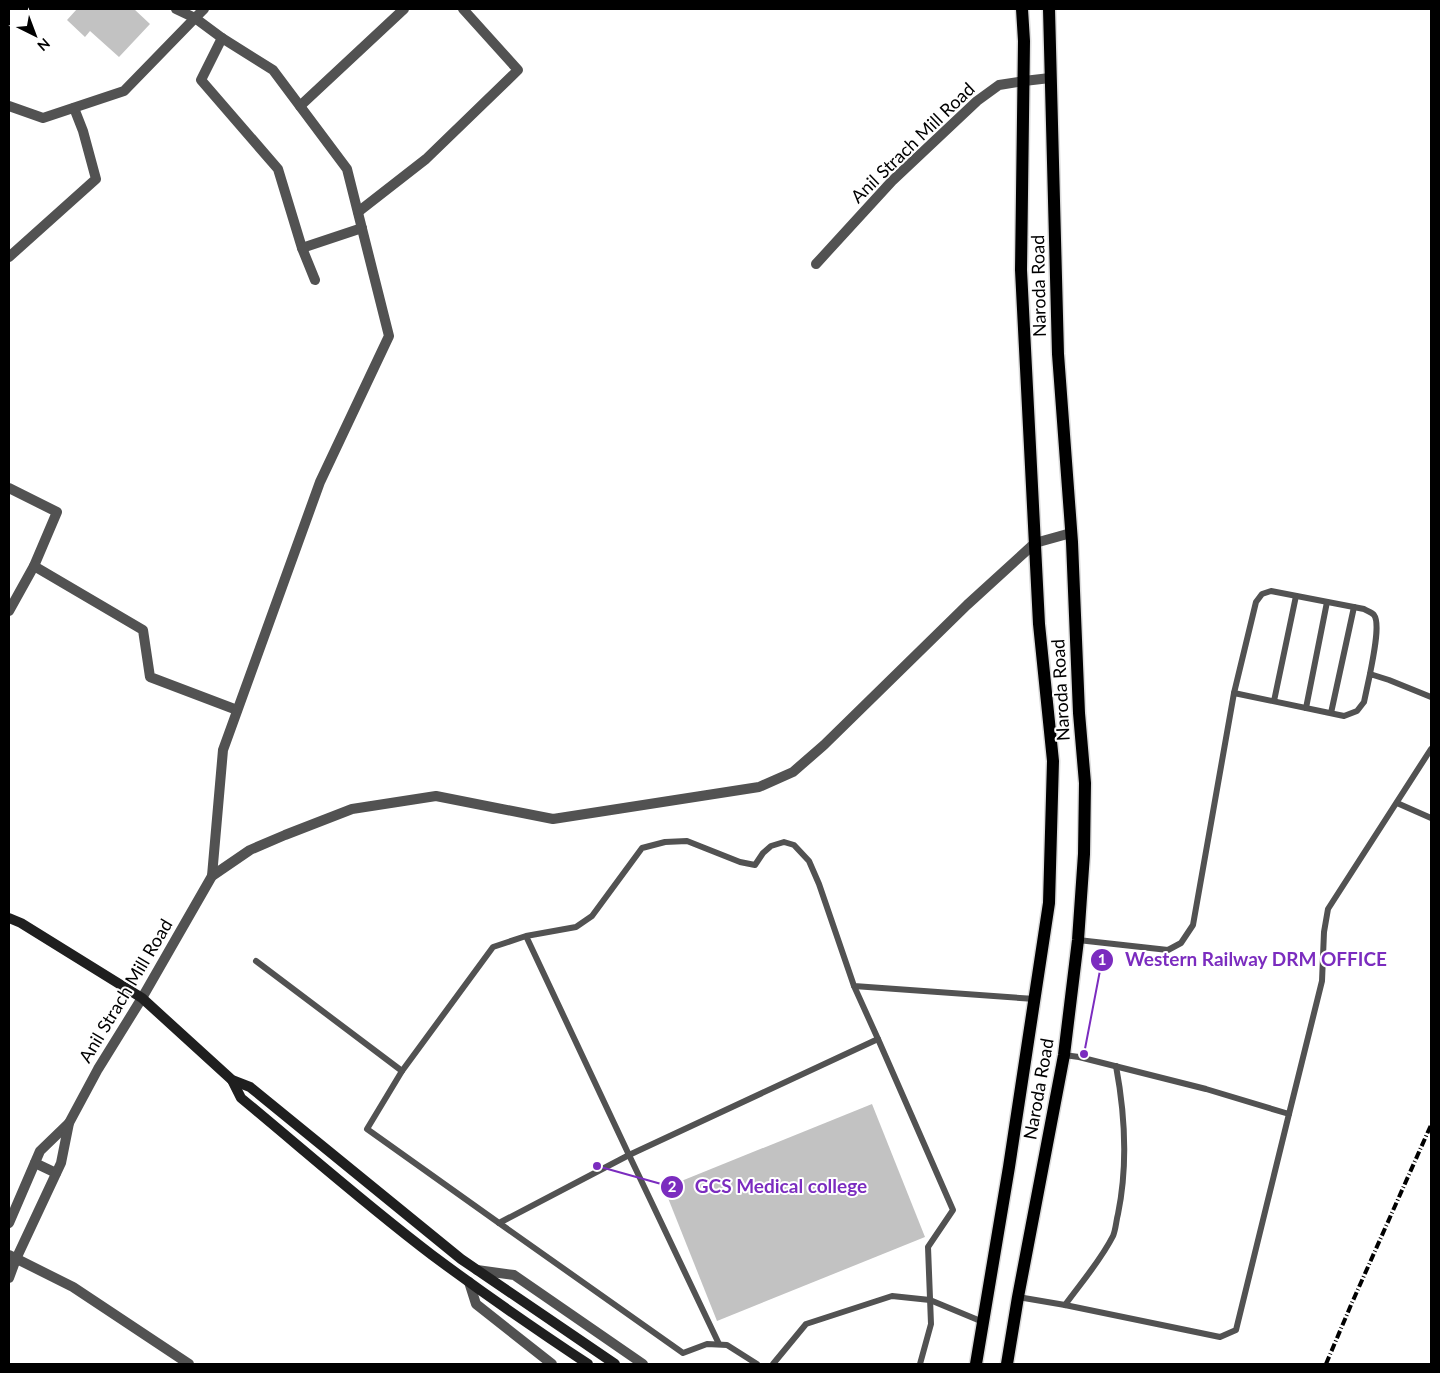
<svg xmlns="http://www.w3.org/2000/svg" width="1440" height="1373" viewBox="0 0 1440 1373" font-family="Lato,sans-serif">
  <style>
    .building { fill: #c2c2c2 }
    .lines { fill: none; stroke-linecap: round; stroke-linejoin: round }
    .primary-casing { stroke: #dbdbdb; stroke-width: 15 }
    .service { stroke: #525252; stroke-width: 6 }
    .minor { stroke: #525252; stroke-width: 10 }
    .tertiary { stroke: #525252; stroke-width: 10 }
    .secondary { stroke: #1f1f1f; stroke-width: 10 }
    .primary { stroke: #000; stroke-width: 12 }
    .rail { stroke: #000; stroke-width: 4; stroke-dasharray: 8 2.5 1 2.5; stroke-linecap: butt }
    .labels { text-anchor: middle; stroke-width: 4; stroke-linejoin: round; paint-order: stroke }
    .street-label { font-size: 18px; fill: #000; stroke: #fff }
    .leader { fill: none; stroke: #7b2cbf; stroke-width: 2 }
    .callout-dot { fill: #7b2cbf; stroke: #fff; stroke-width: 2 }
    .mark-label { font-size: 15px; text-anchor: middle; font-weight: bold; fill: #fff }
    .callout-label { font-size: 19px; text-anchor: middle; font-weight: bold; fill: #7b2cbf; stroke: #fff; stroke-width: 4; stroke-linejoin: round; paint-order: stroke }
  </style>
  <rect width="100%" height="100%" fill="#fff"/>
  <g class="building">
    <path d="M77,9H134L150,24L119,57L90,31L85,37L67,20Z"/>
    <path d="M872,1104L925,1237L717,1321L664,1188Z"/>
  </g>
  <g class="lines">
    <g class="primary-casing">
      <g id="primary">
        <path d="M976,1364L1009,1167L1049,903L1053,761L1039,624L1021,270L1024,41L1022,9"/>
        <path d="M1007,1364L1018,1297L1064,1055L1078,940L1084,854L1085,783L1079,713L1072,542L1058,354L1049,9"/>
      </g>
    </g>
    <g class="service">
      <path d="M1234,693L1344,716L1357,711L1364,702L1370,674L1389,680L1431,697"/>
      <path d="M1274,701L1296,596"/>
      <path d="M1306,708L1327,602"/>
      <path d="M1331,713L1354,607"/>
      <path d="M1397,803L1431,818"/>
      <path d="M526,936L629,1155L499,1223L367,1129L402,1071L493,947L526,936L576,927L592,916L642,848L665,842L687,841L740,862L755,865L763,853L771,846L784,842L794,845L809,861L819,884L854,986L1035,999"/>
      <path d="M1078,940L1168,950L1181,943L1193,925L1234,693L1256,602L1262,594L1271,591L1364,609C1367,611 1372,612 1374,615C1381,624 1372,662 1370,674"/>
      <path d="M256,961L402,1071"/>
      <path d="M878,1039L953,1210L928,1247L931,1324L920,1364"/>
      <path d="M1064,1055L1079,1057L1206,1089L1289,1114L1322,981L1324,932L1328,909L1431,749"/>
      <path d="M499,1223L683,1353L707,1344L727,1345L757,1364"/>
      <path d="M1018,1297L1065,1305L1220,1337L1236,1330L1289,1114"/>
      <path d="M1065,1305C1081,1283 1101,1260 1113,1236C1116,1229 1116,1221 1118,1214C1128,1165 1125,1114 1116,1066"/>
      <path d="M719,1344L629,1155L878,1039L854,986"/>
      <path d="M773,1364L806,1324L892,1296L930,1300L983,1322"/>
    </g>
    <g class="minor">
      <path d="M195,18L204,9"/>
      <path d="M222,38L201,80L278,169L302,248L315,280"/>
      <path d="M300,106L404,9"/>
      <path d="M358,212L426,159L518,70L463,9"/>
      <path d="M302,248L362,228"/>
      <path d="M9,257L96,179L83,131L74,108"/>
      <path d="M816,264L892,181L977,101L999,85L1024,81L1050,78"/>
      <path d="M9,488L57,512L34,566L9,611"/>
      <path d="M34,566L143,630L150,677L237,710"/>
      <path d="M9,1255L73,1287L189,1364"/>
    </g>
    <g class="tertiary">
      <path d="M176,9L195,18L222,38L273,70L347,169L389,336L320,482L223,750L212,876"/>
      <path d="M9,106L43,118L124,91L195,18"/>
      <path d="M35,1163L56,1173"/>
      <path d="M9,1223L40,1151L69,1123"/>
      <path d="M477,1270L514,1275L643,1364"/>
      <path d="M9,1278L16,1259L61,1163L69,1123L98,1069L142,998L212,876L250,850L285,835L352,809L436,796L553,819L759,787L793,772L824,745L967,605L1035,543L1071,533"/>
      <path d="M469,1282L476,1304L552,1364"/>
    </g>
    <g class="secondary">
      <path d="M9,918L21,923L142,998L232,1080L250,1087L461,1259L615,1364"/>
      <path d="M232,1080L241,1098C305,1151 366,1205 432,1255C483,1293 535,1329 588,1364"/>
    </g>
    <use href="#primary" class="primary"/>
    <path class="rail" d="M1326,1364L1351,1305L1431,1125"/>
  </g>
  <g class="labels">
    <g class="street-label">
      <text transform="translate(913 143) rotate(-44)" y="6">Anil Strach Mill Road</text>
      <text transform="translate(1039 286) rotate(-91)" y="6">Naroda Road</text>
      <text transform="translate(1061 690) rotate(-93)" y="6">Naroda Road</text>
      <text transform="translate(126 991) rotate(-59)" y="6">Anil Strach Mill Road</text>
      <text transform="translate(1039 1089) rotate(-80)" y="6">Naroda Road</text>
    </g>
  </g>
  <path class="leader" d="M1084 1054L1102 960M597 1166L672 1187"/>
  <g class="callout-dot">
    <circle cx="1084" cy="1054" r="5"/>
    <circle cx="597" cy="1166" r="5"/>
    <circle cx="1102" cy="960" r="12"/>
    <circle cx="672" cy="1187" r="12"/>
  </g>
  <g class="mark-label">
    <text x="1102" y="965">1</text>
    <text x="672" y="1192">2</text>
  </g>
  <g class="callout-label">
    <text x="1256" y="966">Western Railway DRM OFFICE</text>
    <text x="781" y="1193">GCS Medical college</text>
  </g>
  <rect width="1440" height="1373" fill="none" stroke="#000000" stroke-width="20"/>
  <g transform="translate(35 35) rotate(138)" stroke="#ffffff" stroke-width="4" paint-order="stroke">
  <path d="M0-4L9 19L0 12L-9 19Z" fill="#000000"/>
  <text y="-8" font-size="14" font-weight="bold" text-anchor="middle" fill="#000000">N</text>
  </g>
</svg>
